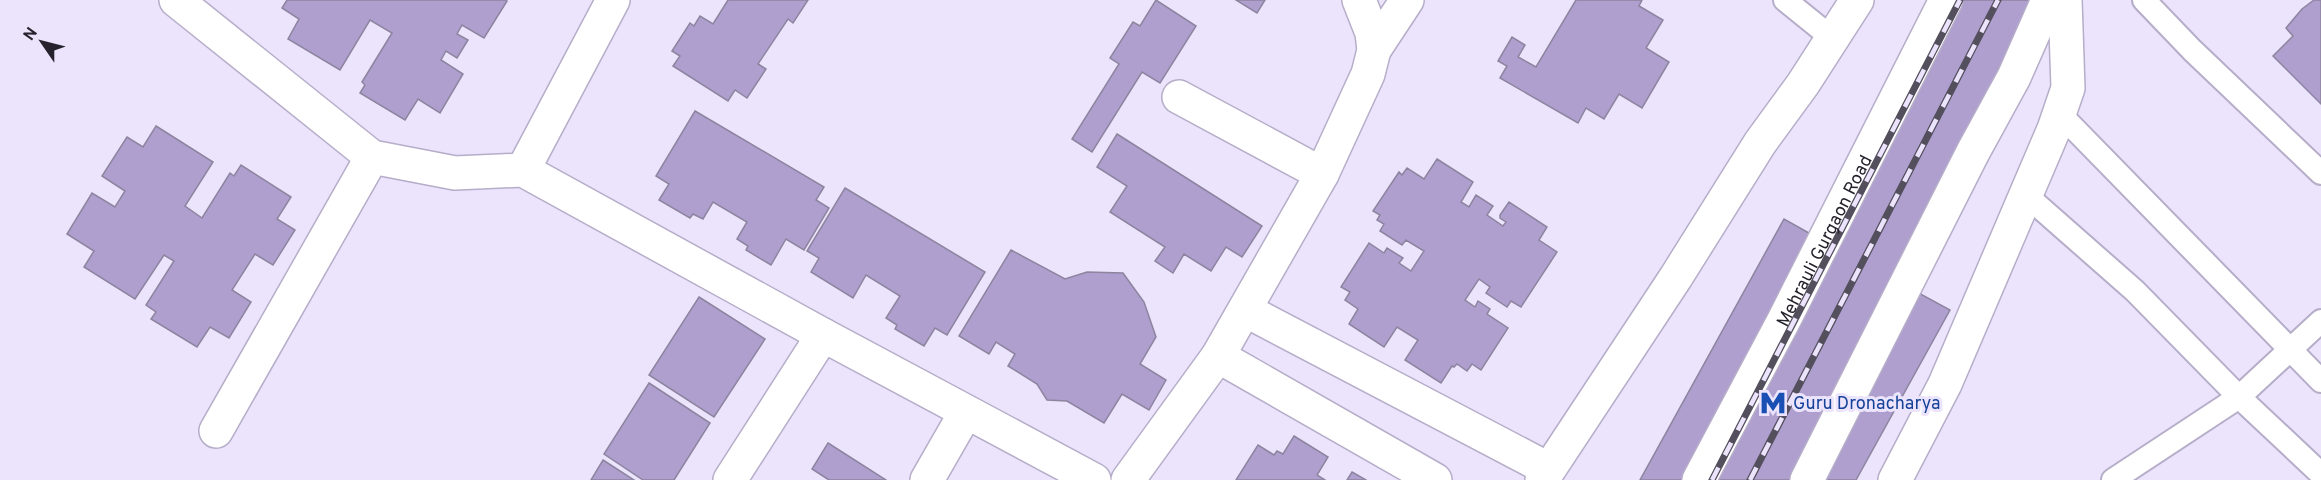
<svg xmlns="http://www.w3.org/2000/svg" width="2321" height="480" viewBox="0 0 2321 480" font-family="Overpass,sans-serif">
  <style>
    .building { fill: #af9fce; stroke: #8d849f; stroke-width: 1.5 }
    .lines { fill: none; stroke-linecap: round; stroke-linejoin: round }
    .lane-casing { stroke: #b6adc9; stroke-width: 26 }
    .street-casing { stroke: #b6adc9; stroke-width: 36 }
    .secondary-casing { stroke: #b6adc9; stroke-width: 36 }
    .primary-casing { stroke: #b6adc9; stroke-width: 36 }
    .highway-casing { stroke: #b6adc9; stroke-width: 36 }
    .lane { stroke: #fff; stroke-width: 22 }
    .street { stroke: #fff; stroke-width: 33 }
    .secondary { stroke: #fff; stroke-width: 33 }
    .primary { stroke: #fff; stroke-width: 33 }
    .highway { stroke: #fff; stroke-width: 33 }
    .rail-casing { stroke: #534f5d; stroke-width: 7 }
    .rail { stroke: #ebe4fc; stroke-width: 4.5; stroke-dasharray: 14; stroke-linecap: butt }
    .labels { text-anchor: middle; stroke-width: 6; stroke-linejoin: round; paint-order: stroke }
    .street-label { font-size: 18px; fill: #26222d; stroke: #ebe4fc }
    .transit-label { font-size: 18px; fill: #164399; stroke: #ebe4fc; text-anchor: start }
  </style>
  <rect width="100%" height="100%" fill="#ebe4fc"/>
  <g class="building">
    <path d="M287,0H506L507,1L484,38L462,25L457,34L468,40L457,58L446,51L441,60L463,74L440,113L418,99L405,120L360,93L365,85L362,82L392,33L370,20L340,70L288,39L299,19L282,8Z"/>
    <path d="M728,0H808L793,23L788,19L758,64L766,69L747,98L735,90L728,101L673,66L680,56L672,51L690,23L694,26L700,16L713,24Z"/>
    <path d="M1156,0L1196,26L1160,83L1142,72L1092,152L1072,139L1119,64L1110,58L1133,22L1140,26Z"/>
    <path d="M1236,0H1265L1257,13Z"/>
    <path d="M1576,0H1642L1639,6L1663,20L1646,48L1669,62L1642,108L1619,94L1604,119L1586,108L1578,123L1500,78L1507,66L1498,61L1512,37L1525,45L1518,57L1536,67Z"/>
    <path d="M1943,0H2054L1902,284L1950,310L1856,480H1640L1784,219L1816,237Z"/>
    <path d="M2314,0H2321V104L2273,56L2293,36L2286,28L2302,9Z"/>
    <path d="M695,111L824,187L816,200L829,208L804,250L786,239L771,265L746,250L748,246L737,239L747,222L713,202L703,219L693,214L690,218L659,200L669,184L656,176Z"/>
    <path d="M156,126L213,162L185,206L202,218L230,173L234,176L241,165L291,197L277,219L295,230L273,265L255,254L232,290L251,302L229,338L210,327L197,347L151,319L156,312L146,305L174,261L164,255L135,299L84,267L94,251L67,234L92,193L115,207L125,191L102,176L127,137L143,147Z"/>
    <path d="M1117,134L1262,226L1242,257L1226,247L1211,271L1184,254L1173,273L1155,261L1165,247L1110,212L1127,186L1097,167Z"/>
    <path d="M1437,159L1473,182L1461,202L1469,207L1476,195L1493,206L1487,215L1503,226L1506,222L1500,218V215L1509,202L1547,227L1539,240L1557,252L1521,307L1511,301L1507,307L1486,293L1490,287L1479,279L1465,300L1475,307L1478,301L1490,309L1487,314L1508,328L1481,370L1472,364L1467,371L1457,364L1454,367L1452,366L1441,383L1405,360L1418,340L1397,327L1384,347L1349,324L1358,309L1345,300L1350,292L1341,287L1369,243L1384,253L1387,248L1403,258L1399,263L1411,271L1424,251L1406,240L1402,245L1380,231L1384,224L1377,220L1380,215L1373,211L1399,172L1402,175L1407,168L1424,179Z"/>
    <path d="M845,188L985,272L947,335L935,328L924,346L895,329L897,325L886,318L900,296L866,275L853,298L811,272L819,258L807,251Z"/>
    <path d="M1011,250L1065,279L1087,272L1123,273L1144,302L1156,337L1140,364L1166,380L1149,410L1122,394L1104,423L1067,401L1047,400L1037,384L1008,366L1015,354L996,342L989,354L959,336Z"/>
    <path d="M699,297L765,339L714,417L649,375Z"/>
    <path d="M649,383L710,423L674,480H643L604,454Z"/>
    <path d="M1294,436L1328,457L1317,475L1325,480H1236L1258,445L1274,455L1277,451L1283,454Z"/>
    <path d="M828,443L886,480H829L812,469Z"/>
    <path d="M603,460L634,480H591Z"/>
    <path d="M1352,472L1366,480H1347Z"/>
  </g>
  <g class="lines">
    <g class="lane-casing">
      <g id="lane">
        <path d="M1785,0L1832,38"/>
        <path d="M2144,0L2192,50L2321,173"/>
        <path d="M2059,113L2321,381"/>
        <path d="M2027,196L2135,291L2239,397L2321,474"/>
        <path d="M2113,480L2239,397L2321,321"/>
      </g>
    </g>
    <g class="street-casing">
      <g id="street">
        <path d="M176,0L372,157L455,173L523,170L823,335L1094,480"/>
        <path d="M1374,50L1407,0"/>
        <path d="M1179,97L1322,174"/>
        <path d="M523,170L613,0"/>
        <path d="M1245,310L1548,469"/>
        <path d="M1218,356L1435,480"/>
        <path d="M216,431L372,157"/>
        <path d="M730,480L823,335"/>
        <path d="M927,480L966,412"/>
        <path d="M1128,480L1218,356L1322,174L1368,74L1374,50L1372,33L1359,0"/>
      </g>
    </g>
    <g class="secondary-casing">
      <path id="secondary" d="M1542,480L1676,277L1760,143L1803,84L1857,0"/>
    </g>
    <g class="primary-casing">
      <path id="primary" d="M1895,480L1945,384L2054,129L2068,88L2065,0"/>
    </g>
    <g class="highway-casing">
      <g id="highway">
        <path id="s1" d="M1699,480L1783,322L1946,0"/>
        <path d="M1807,480L1973,152L2014,77L2048,0"/>
      </g>
    </g>
    <use href="#lane" class="lane"/>
    <use href="#street" class="street"/>
    <use href="#secondary" class="secondary"/>
    <use href="#primary" class="primary"/>
    <use href="#highway" class="highway"/>
    <g class="rail-casing">
      <g id="rail">
        <path d="M1712,480L1960,0"/>
        <path d="M1750,480L1998,0"/>
      </g>
    </g>
    <use href="#rail" class="rail"/>
  </g>
  <defs>
    <g id="metro-bare" transform="scale(2.07)"><path d="M-5.5 5V-5H-3L0 0L3-5H5.5V5H3V-.5L0 4L-3-.5V5Z" fill="#1a4fb4" stroke="#ebe4fc" stroke-width="2.5" paint-order="stroke"/></g>
  </defs>
  <g fill-rule="evenodd">
    <use href="#metro-bare" x="1773" y="403"/>
  </g>
  <g class="labels">
    <g class="street-label">
      <text dy="6" stroke="none"><textPath href="#s1" startOffset="270">Mehrauli Gurgaon Road</textPath></text>
    </g>
    <g class="transit-label">
      <text x="1793" y="409">Guru Dronacharya</text>
    </g>
  </g>
  <g transform="translate(42 42) rotate(305)" stroke="#ebe4fc" stroke-width="4.5" paint-order="stroke">
  <path d="M0-4.5L10 22L0 15L-10 22Z" fill="#26222d"/>
  <text y="-9" font-size="16" font-weight="bold" text-anchor="middle" fill="#26222d">N</text>
  </g>
</svg>
